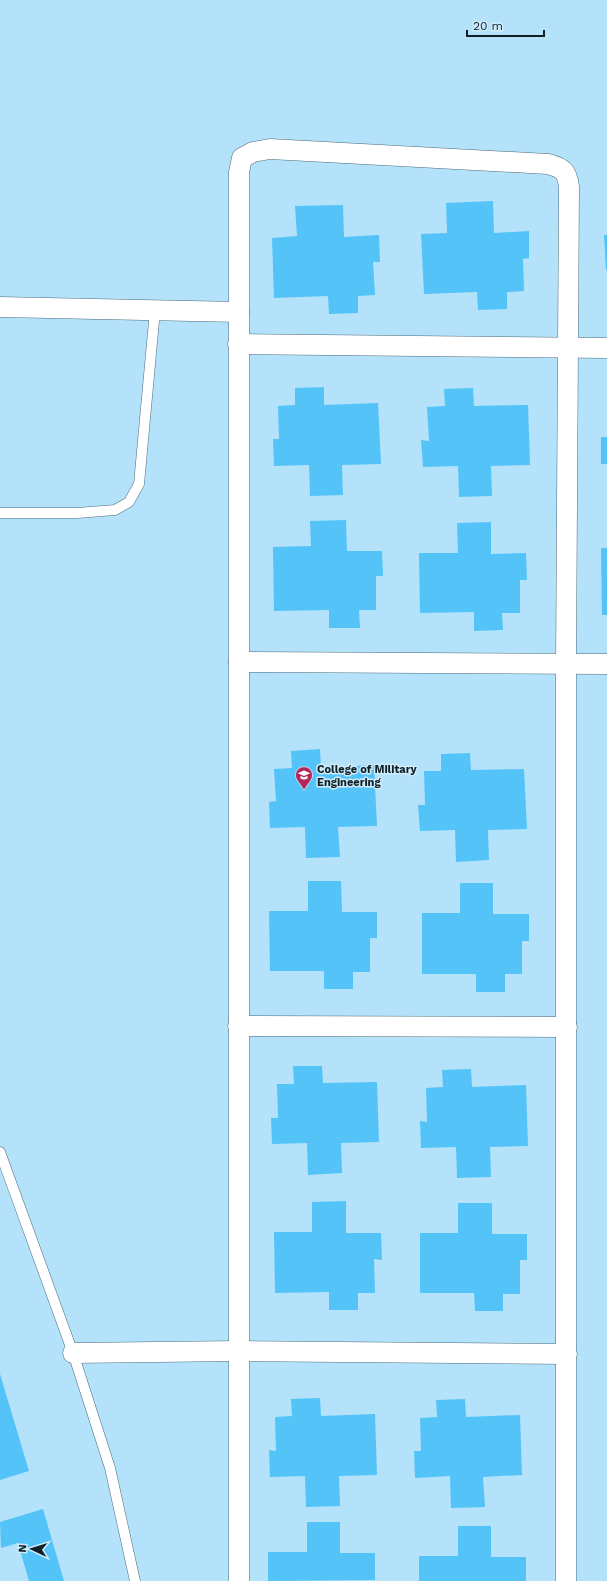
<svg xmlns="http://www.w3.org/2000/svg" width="607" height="1581" viewBox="0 0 607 1581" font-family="'Work Sans',sans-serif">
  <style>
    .built { fill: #b4e2fb }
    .building { fill: #54c3f8 }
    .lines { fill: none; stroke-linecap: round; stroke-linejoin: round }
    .lane-casing { stroke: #4a6c7e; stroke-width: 11 }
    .street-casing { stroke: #4a6c7e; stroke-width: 21 }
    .lane { stroke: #fff; stroke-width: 10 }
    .street { stroke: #fff; stroke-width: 20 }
    .labels { text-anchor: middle; stroke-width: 3; stroke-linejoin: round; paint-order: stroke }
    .poi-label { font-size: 11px; font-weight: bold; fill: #112027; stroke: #ceecfc; text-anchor: start }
  </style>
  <rect width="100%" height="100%" fill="#ceecfc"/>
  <rect class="built" x="0" y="0" width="607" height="1581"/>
  <g class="building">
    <path d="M493,201L494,233L529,231V258L523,259L524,291L507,292V309L478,310L477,292L424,294L421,234L447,233L446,203Z"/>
    <path d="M343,205L344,237L379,235L380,262H373L375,295L358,296V313L329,314L328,296L274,298L272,238L297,236L295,206Z"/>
    <path d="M604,235H607V270H606Z"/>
    <path d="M324,387V405L378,403L381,464L342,465L343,495L310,496L309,465L274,466L273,439H279L278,406L295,405V388Z"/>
    <path d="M473,388L474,406L528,405L530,465L491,466L492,496L459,497L458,466L423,467L421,440L429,441L427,407L445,406L444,389Z"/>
    <rect x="601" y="437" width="6" height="27"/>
    <path d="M346,520L347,551H382L383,576H376V610H359L360,628H329V610L274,611L273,547L311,546L310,521Z"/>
    <path d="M491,522V554L526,553L527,580H520V613H502L503,630L474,631V612L420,613L419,553H458L457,523Z"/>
    <path d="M601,548H607V615H602Z"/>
    <path d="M320,749L321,768L374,765L377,826L338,827L340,857L306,858L305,827L270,828L269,802L276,801L274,769L292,768L291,751Z"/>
    <path d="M470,753L471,770L524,769L527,829L488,830L489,860L456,862L455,830L420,831L418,805H425L424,771H441V754Z"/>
    <path d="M308,881H341L342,912H377V938H370V972H353V989H324V971H270L269,911H308Z"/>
    <path d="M460,883H493V914H529V941H522V974H505V992H476V974H422V913H460Z"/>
    <path d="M293,1066H322L323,1083L377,1082L379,1142L341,1143L342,1173L308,1175L307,1143L272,1144L271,1118H278L277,1084H294Z"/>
    <path d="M471,1069L472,1087L526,1085L528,1146L490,1147L491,1177L457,1178L456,1147L421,1148L420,1121L427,1122L426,1088L443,1087L442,1070Z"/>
    <path d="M346,1201V1233H381L382,1260L374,1259L375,1293H358V1310H329V1292L275,1293L274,1232H312V1202Z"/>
    <path d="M458,1203H492V1234H527V1260H520V1294H503V1311H475L474,1293H420V1233H458Z"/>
    <path d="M0,1374L29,1471L0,1480Z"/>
    <path d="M320,1398L321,1416L375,1414L377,1475L339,1476L340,1506L306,1507L305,1476L270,1477L269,1450L276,1451L275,1417L292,1416L291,1399Z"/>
    <path d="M465,1399L466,1417L520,1415L522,1475L483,1477L485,1507L451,1508L450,1476L415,1478L414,1451H421L420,1418L437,1417L436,1400Z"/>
    <path d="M43,1509L64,1581H29L18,1543L1,1548L0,1522Z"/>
    <path d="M307,1522H340V1553H375V1580L268,1581V1552H307Z"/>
    <path d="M458,1526H491V1557H526V1581H419V1556H458Z"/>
  </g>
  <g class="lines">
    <g class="lane-casing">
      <g id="lane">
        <path d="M0,513H77L115,510L129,502L139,484L155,310"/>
        <path d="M0,1152L73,1353L110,1468L135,1581"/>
      </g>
    </g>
    <g class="street-casing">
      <g id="street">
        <path d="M0,307L239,312"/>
        <path d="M238,344L607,348"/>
        <path d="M239,662L607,664"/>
        <path d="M238,1026L567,1027"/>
        <path d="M73,1353L239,1351L567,1354"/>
        <path d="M239,1581V172L242,158L253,152L270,149L548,164C563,168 567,171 569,187L566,664V1581"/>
      </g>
    </g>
    <use href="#lane" class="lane"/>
    <use href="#street" class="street"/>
  </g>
  <defs>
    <g id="university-pin" transform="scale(0.9)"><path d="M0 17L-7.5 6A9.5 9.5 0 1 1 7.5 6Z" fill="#b52659" stroke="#ceecfc"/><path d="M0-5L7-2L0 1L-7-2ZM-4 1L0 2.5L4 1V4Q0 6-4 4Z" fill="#fff"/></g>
  </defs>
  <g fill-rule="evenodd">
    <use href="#university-pin" x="304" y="775"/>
  </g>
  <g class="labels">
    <g class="poi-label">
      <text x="317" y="773">College of Military<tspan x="317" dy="13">Engineering</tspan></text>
    </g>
  </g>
  <g transform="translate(32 1549) rotate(274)" stroke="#ceecfc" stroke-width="3" paint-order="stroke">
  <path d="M0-3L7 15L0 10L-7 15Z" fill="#112027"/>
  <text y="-6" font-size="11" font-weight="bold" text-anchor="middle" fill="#112027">N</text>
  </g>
  <path d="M467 30v6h77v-6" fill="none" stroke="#112027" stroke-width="2"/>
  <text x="473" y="30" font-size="12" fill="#112027" stroke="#ceecfc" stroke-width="3" paint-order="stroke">20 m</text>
</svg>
